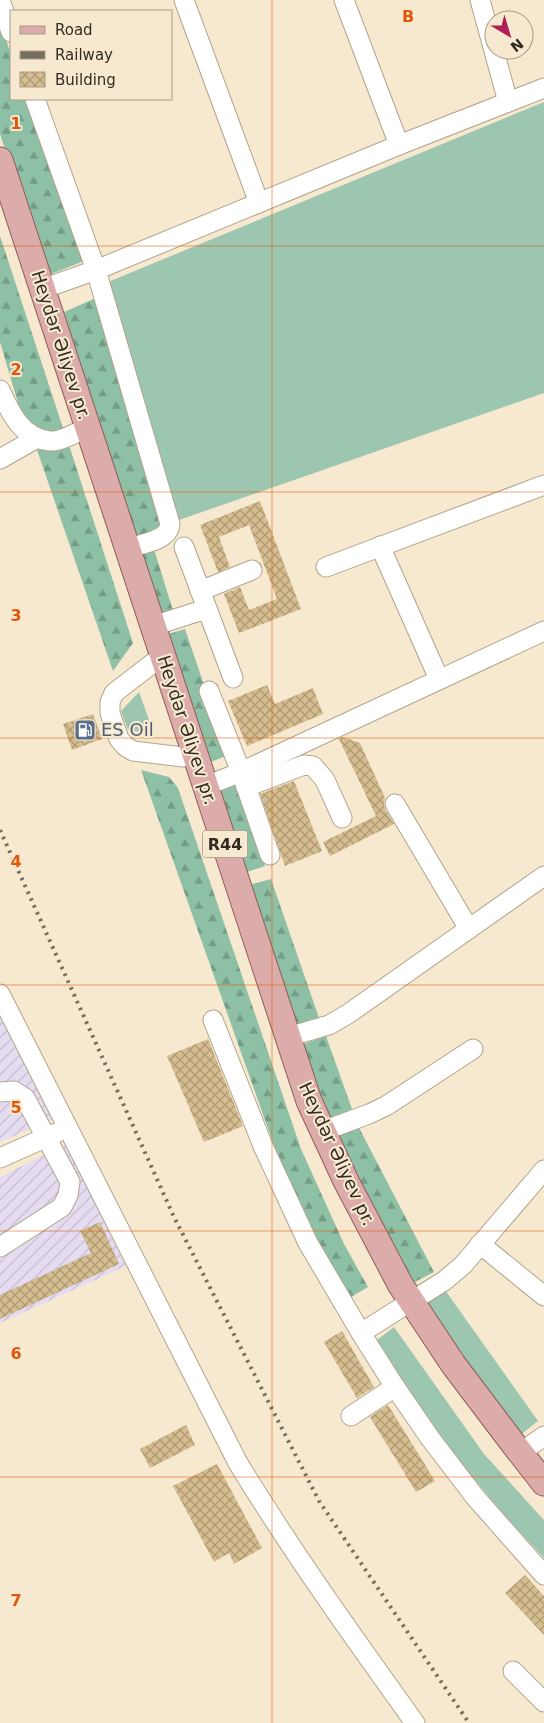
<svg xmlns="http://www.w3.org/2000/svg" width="544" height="1723" viewBox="0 0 544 1723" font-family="'DejaVu Sans',sans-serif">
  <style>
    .industrial { fill: url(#industrial-furrows) }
    .grass { fill: #9cc6b0 }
    .forest { fill: url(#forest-firs) }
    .building { fill: url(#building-cross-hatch) }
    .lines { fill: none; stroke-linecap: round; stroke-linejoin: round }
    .minor-casing { stroke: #b1a48b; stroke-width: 21 }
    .major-casing { stroke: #915b57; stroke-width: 27 }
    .minor { stroke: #fff; stroke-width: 19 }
    .major { stroke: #dcacab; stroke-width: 25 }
    .rail { stroke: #776e5e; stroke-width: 4; stroke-dasharray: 2.5 5; stroke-linecap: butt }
    .grid { fill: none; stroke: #df570d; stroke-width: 1; stroke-opacity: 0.55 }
    .labels { text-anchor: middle; stroke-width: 4; stroke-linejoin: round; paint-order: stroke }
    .shield { fill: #f7e9cf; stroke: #6d6556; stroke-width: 1 }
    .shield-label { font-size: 16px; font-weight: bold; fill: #322c22 }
    .street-label { font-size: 18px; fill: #322c22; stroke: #f7e9cf }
    .service-label { font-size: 18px; fill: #4e5e75; stroke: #f7e9cf; text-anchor: start }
    .grid-label { font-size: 16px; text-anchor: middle; font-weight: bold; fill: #df570d; stroke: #f7e9cf; stroke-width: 4; stroke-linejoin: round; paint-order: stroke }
  </style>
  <defs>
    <pattern id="industrial-furrows" width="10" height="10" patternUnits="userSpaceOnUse" patternTransform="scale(1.25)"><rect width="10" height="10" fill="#e5dcf1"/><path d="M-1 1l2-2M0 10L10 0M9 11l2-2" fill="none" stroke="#c5bdce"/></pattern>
    <pattern id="forest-firs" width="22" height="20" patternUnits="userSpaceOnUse" patternTransform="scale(1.25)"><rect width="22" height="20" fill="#8dc0a5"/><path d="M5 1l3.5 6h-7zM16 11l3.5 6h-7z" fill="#749c86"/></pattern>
    <pattern id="building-cross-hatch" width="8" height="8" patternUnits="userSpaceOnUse" patternTransform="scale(1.25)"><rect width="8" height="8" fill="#d5bd8f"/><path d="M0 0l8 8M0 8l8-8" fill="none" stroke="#ad9a74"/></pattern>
  </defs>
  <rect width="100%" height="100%" fill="#f7e9cf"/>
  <g class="industrial">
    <path d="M0,1011L54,1119L0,1142Z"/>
    <path d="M66,1144L126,1266L0,1323V1177Z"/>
  </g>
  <g class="grass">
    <path d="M544,102V393L179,520L108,282Z"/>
    <path d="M139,692L154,734L128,730L121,711Z"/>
    <path d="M445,1290L538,1421L519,1436L423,1302Z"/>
    <path d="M394,1327L484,1454L544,1520V1558L506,1517L440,1438L377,1340Z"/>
  </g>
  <g class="forest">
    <path d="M0,22L11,54V99H27L84,261L46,276L0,134Z"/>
    <path d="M0,236L63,428L42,434L23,420L0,342Z"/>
    <path d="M96,298L166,530L134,539L64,312Z"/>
    <path d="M69,445L133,643L113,671L37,450Z"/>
    <path d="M154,549L174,614L158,619L138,554Z"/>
    <path d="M185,629L228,755L206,764L162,636Z"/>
    <path d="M141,770L169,777L178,788L301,1149L344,1244L368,1287L351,1297L322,1248L282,1168Z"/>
    <path d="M238,785L265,866L238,875L211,793Z"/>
    <path d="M271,879L319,1018L293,1029L242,887Z"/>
    <path d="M326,1036L352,1109L331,1119L301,1045Z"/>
    <path d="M357,1124L434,1272L411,1284L334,1132Z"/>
  </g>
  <g class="building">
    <path d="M260,501L301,609L239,633L224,594L240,587L249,610L277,599L249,525L219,537L230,567L218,572L200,525Z"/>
    <path d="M267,685L275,704L313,688L323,714L247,746L228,701Z"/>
    <path d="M93,714L102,739L72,750L63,724Z"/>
    <path d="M343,737L360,743L385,798L384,804L385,809L394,824L330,856L323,842L376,816L339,739Z"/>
    <path d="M294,781L322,851L285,866L260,794Z"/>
    <path d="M208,1039L243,1126L204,1142L167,1056Z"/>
    <path d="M100,1222L119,1264L0,1319V1295L91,1253L80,1231Z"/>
    <path d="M342,1331L374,1387L357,1398L324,1342Z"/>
    <path d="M388,1405L435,1481L416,1492L370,1417Z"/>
    <path d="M186,1425L195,1445L150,1468L140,1449Z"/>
    <path d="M217,1464L262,1548L234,1564L229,1553L214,1562L173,1486Z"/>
    <path d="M525,1575L544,1596V1635L505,1593Z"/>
  </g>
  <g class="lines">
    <g class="minor-casing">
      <g id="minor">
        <path d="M0,0L11,32"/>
        <path d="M184,0L259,203"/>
        <path d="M344,0L399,145"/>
        <path d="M480,0L508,102"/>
        <path d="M35,99L96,270L170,524C169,541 141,544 127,548"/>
        <path d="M42,289L96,270L399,145L544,88"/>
        <path d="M0,390C10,412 22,439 50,441C58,442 69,436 76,433"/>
        <path d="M0,459L37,438"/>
        <path d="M380,546L439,679"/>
        <path d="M184,547L233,678"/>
        <path d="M326,567L544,485"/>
        <path d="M200,591L252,570"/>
        <path d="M153,626L206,609"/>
        <path d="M153,663L114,693L110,702V713L119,739L125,746L133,751L183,757"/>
        <path d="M209,691L241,772L270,855"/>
        <path d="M206,786L241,772L544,631"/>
        <path d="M246,787L304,765L313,766L325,780L342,818"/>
        <path d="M395,804L469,929"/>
        <path d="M0,994L238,1463C293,1553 354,1638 415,1723"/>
        <path d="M213,1020L263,1146L308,1243L361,1333L395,1387L430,1438L475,1497L544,1575"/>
        <path d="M288,1037L329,1025L348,1014L544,876"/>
        <path d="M0,1092L14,1091L25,1098L70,1182L68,1195L62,1207L0,1247"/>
        <path d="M323,1131L369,1114L386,1106L473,1049"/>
        <path d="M0,1158L56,1133"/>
        <path d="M480,1244L544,1296"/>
        <path d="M412,1301L444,1281L463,1265L544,1170"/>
        <path d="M361,1333L402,1307"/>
        <path d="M351,1416L395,1387"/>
        <path d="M520,1453L544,1436"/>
        <path d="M513,1671L544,1702"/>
      </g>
    </g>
    <g class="major-casing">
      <path id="major" d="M0,160L309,1101L346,1181L400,1284L453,1364L512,1442L544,1483"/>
    </g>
    <use href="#minor" class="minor"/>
    <use href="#major" class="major"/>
    <path class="rail" d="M0,830L174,1217L319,1501L469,1723"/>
  </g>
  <path class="grid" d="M272,0V1723M0,246H544M0,492H544M0,738H544M0,985H544M0,1231H544M0,1477H544"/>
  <defs>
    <g id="fuel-square" transform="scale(1.125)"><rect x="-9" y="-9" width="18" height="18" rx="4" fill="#5c6f8a" stroke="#f7e9cf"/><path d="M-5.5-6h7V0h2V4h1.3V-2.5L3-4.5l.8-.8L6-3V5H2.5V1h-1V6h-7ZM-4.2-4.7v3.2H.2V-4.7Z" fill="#fff"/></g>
  </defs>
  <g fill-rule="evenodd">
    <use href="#fuel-square" x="85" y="730"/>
  </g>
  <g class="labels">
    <rect class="shield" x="202.5" y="830.5" width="45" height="27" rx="4"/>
    <g class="shield-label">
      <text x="225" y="850">R44</text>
    </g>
    <g class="street-label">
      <text transform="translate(61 345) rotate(72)" y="6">Heydər Əliyev pr.</text>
      <text transform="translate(187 730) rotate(72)" y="6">Heydər Əliyev pr.</text>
      <text transform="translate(337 1154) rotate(65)" y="6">Heydər Əliyev pr.</text>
    </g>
    <g class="service-label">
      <text x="101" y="736">ES Oil</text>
    </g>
  </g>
  <g class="grid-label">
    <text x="408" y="22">B</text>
    <text x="16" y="129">1</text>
    <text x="16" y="375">2</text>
    <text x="16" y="621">3</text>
    <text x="16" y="867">4</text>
    <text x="16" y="1113">5</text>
    <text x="16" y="1359">6</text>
    <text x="16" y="1606">7</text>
  </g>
  <rect x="10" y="10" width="162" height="90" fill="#f7e9cf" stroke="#a89d8a"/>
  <rect x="20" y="26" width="25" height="8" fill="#dcacab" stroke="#a89d8a"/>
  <text x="55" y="35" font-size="15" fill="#322c22">Road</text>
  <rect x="20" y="51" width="25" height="8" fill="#776e5e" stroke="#a89d8a"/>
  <text x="55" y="60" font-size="15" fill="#322c22">Railway</text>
  <rect x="20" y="72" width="25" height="15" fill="url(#building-cross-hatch)" stroke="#a89d8a"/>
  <text x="55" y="85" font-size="15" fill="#322c22">Building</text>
  <g transform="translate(509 35) rotate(142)"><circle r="24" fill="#f7e9cf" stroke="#a89d8a"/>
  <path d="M0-4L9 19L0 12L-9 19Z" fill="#af2059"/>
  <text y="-8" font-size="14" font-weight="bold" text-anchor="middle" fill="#322c22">N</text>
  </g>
</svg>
